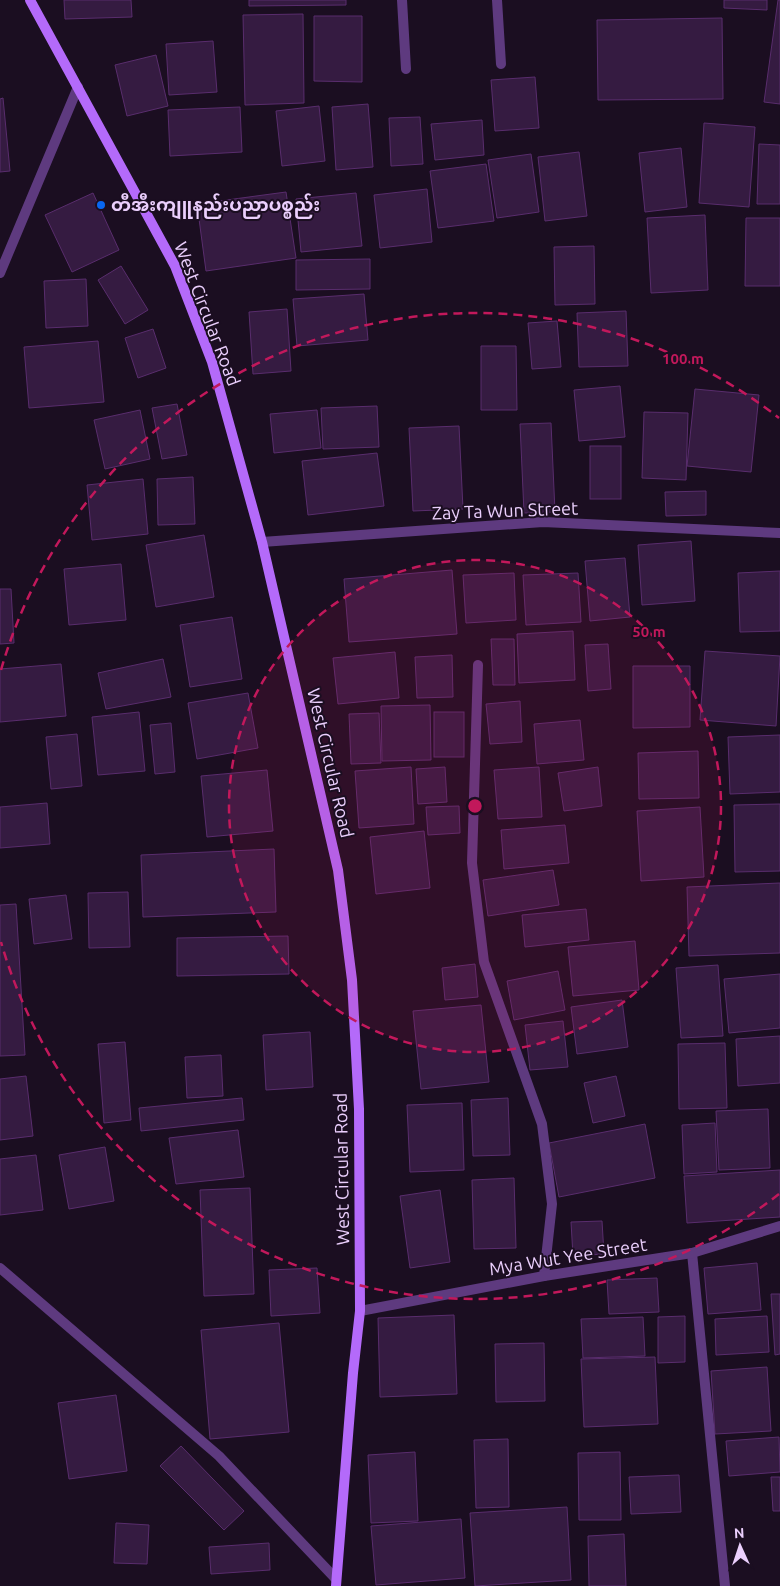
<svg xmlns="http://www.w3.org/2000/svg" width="780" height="1586" viewBox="0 0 780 1586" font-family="Ubuntu,'Noto Sans Myanmar',sans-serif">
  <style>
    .building { fill: #351b41; stroke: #592d6d }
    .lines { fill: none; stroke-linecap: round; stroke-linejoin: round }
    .lane { stroke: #5e3a7f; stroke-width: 10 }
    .street { stroke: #5e3a7f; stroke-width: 10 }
    .secondary { stroke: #b46afa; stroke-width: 10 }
    .ring { fill: none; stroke: #c2185b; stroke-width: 2.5; stroke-dasharray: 9 6 }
    .poi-dot { fill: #0867f1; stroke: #1b0e21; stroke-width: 2 }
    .labels { text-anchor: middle; stroke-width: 4; stroke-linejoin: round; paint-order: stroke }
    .poi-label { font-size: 18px; font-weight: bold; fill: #ebcffd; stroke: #1b0e21; text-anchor: start }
    .street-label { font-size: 18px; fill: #ebcffd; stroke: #1b0e21 }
    .centre { fill: #c2185b; stroke: #1b0e21; stroke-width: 2.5 }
    .ring-label { font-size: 15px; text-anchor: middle; font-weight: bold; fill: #c2185b; stroke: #1b0e21; stroke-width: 4; stroke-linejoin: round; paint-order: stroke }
  </style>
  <rect width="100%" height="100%" fill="#1b0e21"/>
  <g class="building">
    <path d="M64,0H131L132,17L65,19Z"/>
    <path d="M249,0H346V5L249,6Z"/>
    <path d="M724,0H767V10L724,8Z"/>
    <path d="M778,0H780V104L764,102Z"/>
    <path d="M303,14L304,103L245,105L243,15Z"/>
    <path d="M314,16H362V82L314,81Z"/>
    <path d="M722,18L723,99L598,100L597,20Z"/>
    <path d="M213,41L217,92L169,95L166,44Z"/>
    <path d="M156,55L168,106L127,116L115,65Z"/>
    <path d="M535,77L539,128L495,131L491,80Z"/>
    <path d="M3,98L10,171L0,172V99Z"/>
    <path d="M368,104L373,167L336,170L332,107Z"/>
    <path d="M319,106L325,161L282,166L276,111Z"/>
    <path d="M240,107L242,152L170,156L168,110Z"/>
    <path d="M420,117L423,164L391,166L389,118Z"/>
    <path d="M482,120L484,155L435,160L431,124Z"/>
    <path d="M704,123L755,127L749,207L699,203Z"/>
    <path d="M759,144L780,145V204H757Z"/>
    <path d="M681,148L687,207L645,212L639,153Z"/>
    <path d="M579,152L587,216L545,221L538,157Z"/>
    <path d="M531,154L539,212L497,218L488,160Z"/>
    <path d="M486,164L494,221L438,228L430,171Z"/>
    <path d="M427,189L432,242L380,248L374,195Z"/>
    <path d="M286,192L296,258L206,271L197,204Z"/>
    <path d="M93,193L119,250L72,272L45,215Z"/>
    <path d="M356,193L362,246L301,252L296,199Z"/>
    <path d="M705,215L708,290L651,293L647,218Z"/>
    <path d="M746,218H780V286H745Z"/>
    <path d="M594,246L595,304L555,305L554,247Z"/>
    <path d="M370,259V289L296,290V260Z"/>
    <path d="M121,266L148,310L125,324L98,280Z"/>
    <path d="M86,279L88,326L46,328L44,281Z"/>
    <path d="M364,294L368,340L297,346L293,299Z"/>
    <path d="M287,309L291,371L253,374L249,312Z"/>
    <path d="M626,311L628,366L579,367L577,313Z"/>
    <path d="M557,321L561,367L532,369L528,323Z"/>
    <path d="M153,329L166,368L138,378L125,338Z"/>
    <path d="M98,341L104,402L29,408L24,347Z"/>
    <path d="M481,346H516L517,410H481Z"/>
    <path d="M620,386L625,437L579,441L574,390Z"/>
    <path d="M695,389L759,395L751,472L687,466Z"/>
    <path d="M177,404L187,455L162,459L152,408Z"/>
    <path d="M377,406L379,447L323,449L321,408Z"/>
    <path d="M140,410L150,459L105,469L94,420Z"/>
    <path d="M317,410L321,448L274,453L270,414Z"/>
    <path d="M644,412L688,413L686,480L642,478Z"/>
    <path d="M551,423L555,512L524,513L520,424Z"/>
    <path d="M459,426L463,509L413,511L409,428Z"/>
    <rect x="590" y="446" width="31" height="53"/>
    <path d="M377,453L384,506L308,515L302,461Z"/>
    <path d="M193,477L195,524L158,525L157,479Z"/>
    <path d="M143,479L148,534L92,540L87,485Z"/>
    <path d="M706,491V515L666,516L665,492Z"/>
    <path d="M204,535L214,597L156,607L146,545Z"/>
    <path d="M691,541L695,601L642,605L638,545Z"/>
    <path d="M625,558L630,617L590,621L585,561Z"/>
    <path d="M121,564L126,620L69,625L64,569Z"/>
    <path d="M452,570L457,634L349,642L344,579Z"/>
    <path d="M780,571V631L740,632L738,573Z"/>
    <path d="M514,573L516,620L466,623L463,575Z"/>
    <path d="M578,573L581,622L526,625L523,575Z"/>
    <path d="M0,589H11L14,643L0,644Z"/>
    <path d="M232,617L242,679L190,687L180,625Z"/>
    <path d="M573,631L575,680L519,683L517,634Z"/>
    <path d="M491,639H514L515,685H493Z"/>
    <path d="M608,644L611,689L588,691L585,645Z"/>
    <path d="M705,651L780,656L776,726L700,720Z"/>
    <path d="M395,652L399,698L338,704L333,658Z"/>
    <path d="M452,655L453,697L417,698L415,657Z"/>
    <path d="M163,659L171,697L106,709L98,673Z"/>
    <path d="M61,664L66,716L0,722V669Z"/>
    <path d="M633,666H690V727L633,728Z"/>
    <path d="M248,693L258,748L197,759L188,703Z"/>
    <path d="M520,701L522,742L490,744L486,704Z"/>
    <path d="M430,705L431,760L382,761L381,706Z"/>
    <path d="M139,712L145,771L98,775L92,717Z"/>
    <rect x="434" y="712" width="30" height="45"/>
    <path d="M379,713L381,763L351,764L349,714Z"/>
    <path d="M580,720L584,760L537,764L534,724Z"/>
    <path d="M171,723L175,772L155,774L150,725Z"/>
    <path d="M77,734L82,786L51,789L46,737Z"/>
    <path d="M780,735V792L730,794L728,737Z"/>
    <path d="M698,751L699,798L639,799L638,753Z"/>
    <path d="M411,767L414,824L359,828L355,771Z"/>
    <path d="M445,767L447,802L418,804L416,769Z"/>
    <path d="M539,767L542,817L498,819L494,770Z"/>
    <path d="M598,767L602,806L564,811L558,773Z"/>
    <path d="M267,770L273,831L207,837L201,776Z"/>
    <path d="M47,803L50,844L0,848V807Z"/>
    <path d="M780,804V871L735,872L734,805Z"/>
    <path d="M459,806L460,833L428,835L426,807Z"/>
    <path d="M700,807L704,877L641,881L637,811Z"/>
    <path d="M565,825L569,863L504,869L501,830Z"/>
    <path d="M424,831L430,888L376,894L370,837Z"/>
    <path d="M274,849L276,912L143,917L141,855Z"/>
    <path d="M553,870L559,905L488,916L483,880Z"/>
    <path d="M780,883V953L689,956L687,887Z"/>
    <path d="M128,892L130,947L89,948L88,893Z"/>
    <path d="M66,895L72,939L34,944L29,899Z"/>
    <path d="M16,904L25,1055L0,1056V905Z"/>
    <path d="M586,909L589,940L525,947L522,915Z"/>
    <path d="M288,936L289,974L177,976V938Z"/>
    <path d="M635,941L639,990L573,996L568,947Z"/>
    <path d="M475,964L478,997L445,1000L442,968Z"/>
    <path d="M718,965L723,1036L681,1038L676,968Z"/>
    <path d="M558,971L565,1010L514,1020L507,981Z"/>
    <path d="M780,974V1028L729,1033L724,979Z"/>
    <path d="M622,1000L628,1047L577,1054L571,1007Z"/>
    <path d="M481,1005L489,1082L421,1089L413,1011Z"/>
    <path d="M563,1021L568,1067L530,1070L525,1025Z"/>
    <path d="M310,1032L313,1087L266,1090L263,1035Z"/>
    <path d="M780,1036V1083L738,1086L736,1039Z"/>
    <path d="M125,1042L131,1120L104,1123L98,1044Z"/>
    <path d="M725,1043L727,1108L679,1109L678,1044Z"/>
    <path d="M221,1055L223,1096L187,1098L185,1057Z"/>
    <path d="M26,1076L33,1136L0,1140V1079Z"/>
    <path d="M616,1076L625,1116L593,1123L584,1083Z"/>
    <path d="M242,1098L244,1120L141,1131L139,1108Z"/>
    <path d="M508,1098L510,1155L473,1156L471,1100Z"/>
    <path d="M462,1103L464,1170L410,1172L407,1105Z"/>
    <path d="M768,1109L770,1168L719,1170L716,1111Z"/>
    <path d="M715,1123L717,1172L684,1174L682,1125Z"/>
    <path d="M645,1124L655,1178L559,1197L549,1143Z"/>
    <path d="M238,1130L244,1177L176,1184L169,1138Z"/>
    <path d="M105,1147L114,1201L69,1209L59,1155Z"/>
    <path d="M36,1155L43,1210L0,1215V1159Z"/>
    <path d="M780,1170V1217L687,1223L684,1176Z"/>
    <path d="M514,1178L516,1248L474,1249L472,1180Z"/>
    <path d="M250,1188L254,1294L204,1296L200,1190Z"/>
    <path d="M440,1190L450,1262L410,1268L400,1196Z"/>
    <path d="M602,1221L604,1254L573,1256L571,1222Z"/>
    <path d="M757,1263L761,1310L708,1314L704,1268Z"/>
    <path d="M317,1268L320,1313L271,1316L269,1270Z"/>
    <path d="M657,1278L659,1312L609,1314L607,1280Z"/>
    <path d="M771,1294H780V1354L775,1355Z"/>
    <path d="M454,1315L457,1394L380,1397L378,1318Z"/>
    <path d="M685,1316V1362L658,1363V1317Z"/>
    <path d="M767,1316L769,1352L716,1355L715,1319Z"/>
    <path d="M643,1317L645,1356L583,1358L581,1319Z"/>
    <path d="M279,1323L289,1432L210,1439L201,1330Z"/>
    <path d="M544,1343L545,1401L496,1402L495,1344Z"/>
    <path d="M655,1357L658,1424L584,1427L581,1359Z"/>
    <path d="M767,1367L771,1431L715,1434L711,1371Z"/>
    <path d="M116,1395L127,1471L69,1479L58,1403Z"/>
    <path d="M779,1437L780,1472L729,1476L726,1441Z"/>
    <path d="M508,1439L509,1507L476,1508L474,1440Z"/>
    <path d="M181,1446L244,1511L224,1530L160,1466Z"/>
    <path d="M415,1452L418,1521L371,1523L368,1455Z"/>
    <path d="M620,1452L621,1520H579L578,1453Z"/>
    <path d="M679,1475L681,1512L631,1514L629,1477Z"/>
    <path d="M771,1477H780V1511H773Z"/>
    <path d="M567,1507L571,1580L475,1586L470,1513Z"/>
    <path d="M461,1519L465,1578L376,1585L371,1526Z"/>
    <path d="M116,1523L149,1525L147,1564L114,1563Z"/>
    <path d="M624,1534L626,1586H589L588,1536Z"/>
    <path d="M269,1543L270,1570L211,1574L209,1547Z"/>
  </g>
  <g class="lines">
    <g class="lane">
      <path d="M402,0L406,69"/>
      <path d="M497,0L501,64"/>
    </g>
    <g class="street">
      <path d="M0,273L78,87"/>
      <path d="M262,542L543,522L780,533"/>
      <path d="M478,665L472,863L484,962L542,1124L552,1204L544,1276"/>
      <path d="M692,1253L725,1586"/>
      <path d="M0,1268L219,1456L336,1579"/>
      <path d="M360,1311L544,1276L692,1253L780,1226"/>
    </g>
    <path class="secondary" d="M30,0L175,266L212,362L262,542L338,870L352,980L359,1109L360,1311L353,1373L336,1586"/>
  </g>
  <circle cx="475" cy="806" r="246" fill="#c2185b" fill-opacity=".12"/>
  <g class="ring">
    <circle cx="475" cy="806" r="246"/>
    <path d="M779 1194A493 493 0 0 1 1 942M1 670A493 493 0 0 1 779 418"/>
  </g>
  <circle class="poi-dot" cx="101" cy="205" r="5"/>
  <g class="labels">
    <g class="poi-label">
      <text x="111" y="211">တီအီးကျူနည်းပညာပစ္စည်း</text>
    </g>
    <g class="street-label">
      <text transform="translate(207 314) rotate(69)" y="6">West Circular Road</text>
      <text transform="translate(505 511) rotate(-2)" y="6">Zay Ta Wun Street</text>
      <text transform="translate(330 763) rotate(77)" y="6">West Circular Road</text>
      <text transform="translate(342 1169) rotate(-91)" y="6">West Circular Road</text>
      <text transform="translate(568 1257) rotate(-9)" y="6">Mya Wut Yee Street</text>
    </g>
  </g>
  <circle cx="475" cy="806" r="8" class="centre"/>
  <g class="ring-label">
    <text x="683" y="364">100 m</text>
    <text x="649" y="637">50 m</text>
  </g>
  <g transform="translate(740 1546) rotate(357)" stroke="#1b0e21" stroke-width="4" paint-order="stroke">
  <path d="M0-4L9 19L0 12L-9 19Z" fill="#ebcffd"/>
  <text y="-8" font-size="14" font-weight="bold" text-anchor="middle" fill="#ebcffd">N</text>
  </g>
</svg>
